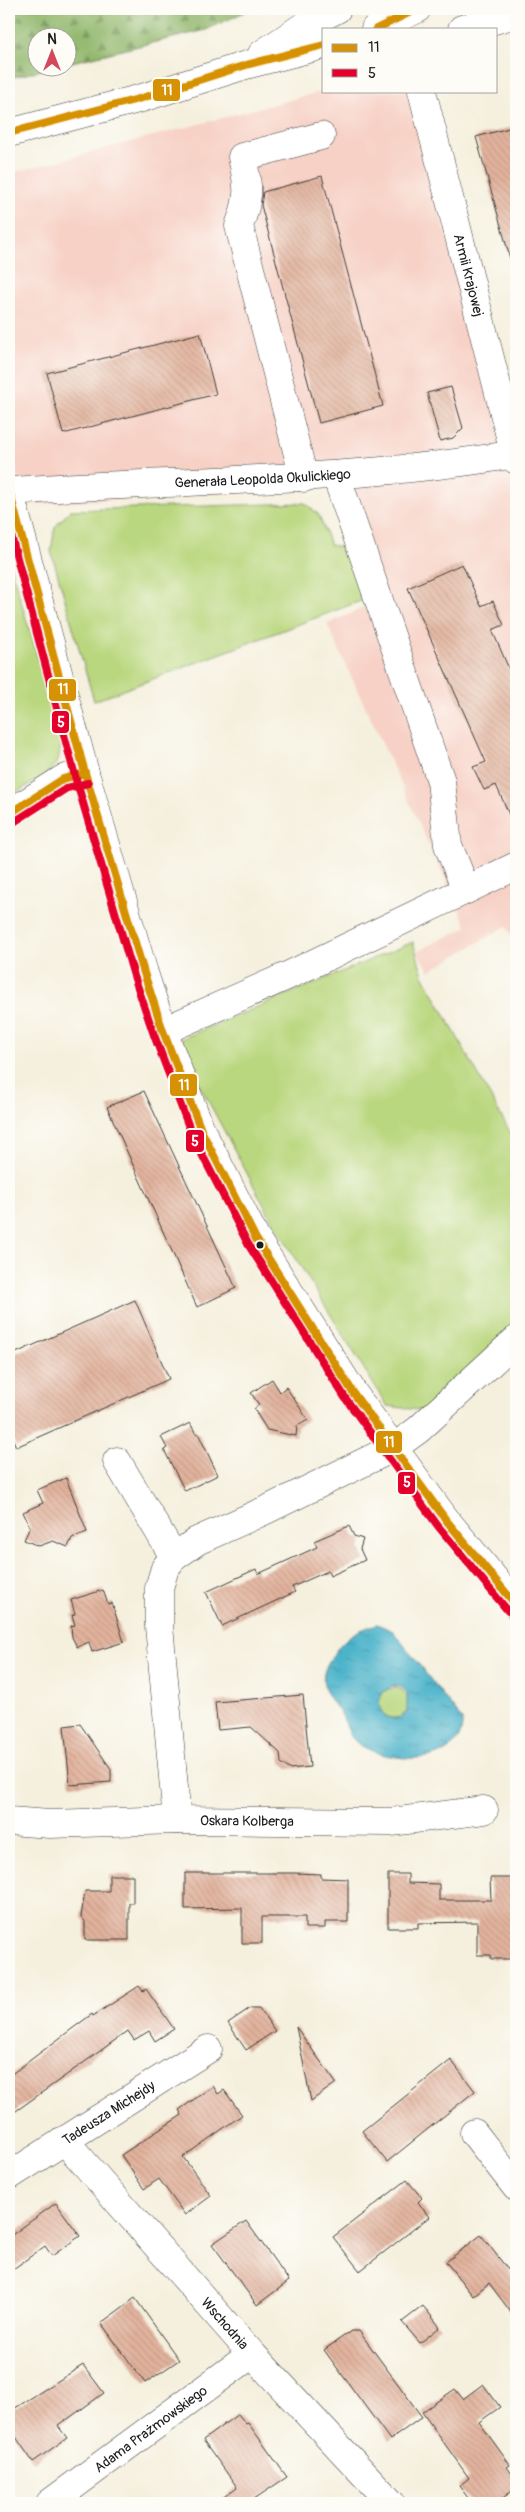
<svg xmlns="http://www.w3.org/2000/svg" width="525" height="2512" viewBox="0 0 525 2512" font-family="Pangolin,sans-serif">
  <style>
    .built { fill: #f7d1c6 }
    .grass { fill: #b9d77e; stroke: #6a7a4d }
    .forest { fill: url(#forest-firs); stroke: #576a44 }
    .water { fill: url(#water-ripples); stroke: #346873; fill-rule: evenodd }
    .building { fill: url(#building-back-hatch) }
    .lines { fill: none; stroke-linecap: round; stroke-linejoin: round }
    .minor-casing { stroke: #3d3c39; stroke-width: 29 }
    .primary-casing { stroke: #3d3c39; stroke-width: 29 }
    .minor { stroke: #fff; stroke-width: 28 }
    .primary { stroke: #fff; stroke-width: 28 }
    .bus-1-casing { stroke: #fdfcf7; stroke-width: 11 }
    .bus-2-casing { stroke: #fdfcf7; stroke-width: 11 }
    .bus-1 { stroke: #d69104; stroke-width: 8 }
    .bus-2 { stroke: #e4002b; stroke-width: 8 }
    .bus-dot { fill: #1c1c1c; stroke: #fdfcf7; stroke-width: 2 }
    .labels { text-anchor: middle; stroke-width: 4; stroke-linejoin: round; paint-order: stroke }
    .street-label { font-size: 14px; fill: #1c1c1c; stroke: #fdfcf7 }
    .line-badge { stroke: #fdfcf7; stroke-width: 2 }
    .badge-label { font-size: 14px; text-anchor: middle; font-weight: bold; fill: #fff }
  </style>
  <defs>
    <pattern id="forest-firs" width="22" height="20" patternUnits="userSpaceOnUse" patternTransform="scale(1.25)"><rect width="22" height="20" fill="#92b86d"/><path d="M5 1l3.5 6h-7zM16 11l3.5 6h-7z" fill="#769559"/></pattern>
    <pattern id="water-ripples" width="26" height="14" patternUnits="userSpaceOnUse" patternTransform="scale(1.25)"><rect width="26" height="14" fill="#4bb3ca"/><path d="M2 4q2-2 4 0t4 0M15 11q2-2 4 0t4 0" fill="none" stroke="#3e91a3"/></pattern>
    <pattern id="building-back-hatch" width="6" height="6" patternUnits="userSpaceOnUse" patternTransform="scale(1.25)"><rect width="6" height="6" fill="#e2b39d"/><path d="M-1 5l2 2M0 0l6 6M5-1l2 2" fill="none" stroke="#c19987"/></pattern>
  </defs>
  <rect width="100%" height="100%" fill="#fdfcf7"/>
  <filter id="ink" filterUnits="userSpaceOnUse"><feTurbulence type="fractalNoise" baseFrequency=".02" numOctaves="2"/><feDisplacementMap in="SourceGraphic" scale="10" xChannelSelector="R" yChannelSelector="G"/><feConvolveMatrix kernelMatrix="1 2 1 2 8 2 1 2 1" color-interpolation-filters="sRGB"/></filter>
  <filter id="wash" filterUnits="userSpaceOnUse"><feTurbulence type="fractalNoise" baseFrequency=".0096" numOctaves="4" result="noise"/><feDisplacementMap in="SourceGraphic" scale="20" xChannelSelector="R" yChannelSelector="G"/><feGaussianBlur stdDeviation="1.12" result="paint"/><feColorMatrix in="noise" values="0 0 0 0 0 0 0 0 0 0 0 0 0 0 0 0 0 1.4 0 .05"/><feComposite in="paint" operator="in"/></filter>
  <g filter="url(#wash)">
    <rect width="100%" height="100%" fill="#f5f0de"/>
    <path class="built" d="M324,91H406L516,490V942L506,926L430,971L416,952L467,927L327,624L368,606L329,487L24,505L9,443V174Z"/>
    <g class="grass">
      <path d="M305,503L319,515L330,545L351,549L366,599L94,701L51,551L55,527L70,510Z"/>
      <path d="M9,561L62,740L58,761L47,774L9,797Z"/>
      <path d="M413,942L423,975L516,1143V1329L427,1411L387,1406L272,1220L176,1041Z"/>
      <circle cx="394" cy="1703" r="15"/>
    </g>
    <path class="forest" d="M25,9H251L206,30L68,63V38H38V68H51L9,78V14Z"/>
    <path class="water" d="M377,1624L393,1631L462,1720C465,1770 381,1764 355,1741C348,1735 346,1722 341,1714C335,1705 326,1695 324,1684C322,1678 325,1668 328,1663C343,1638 350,1633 377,1624ZM392,1686L400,1687L407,1692V1713C398,1721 392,1720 382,1714L379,1702L383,1692Z"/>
    <g id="blocks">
      <g class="building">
        <path d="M516,126V257L510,258L476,137Z"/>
        <path d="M322,176L383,406L319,423L261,205L263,192Z"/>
        <path d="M200,333L216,394L63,434L47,373Z"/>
        <path d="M451,387L463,428L453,438L440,441L427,393Z"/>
        <path d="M462,564L481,606L493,601L504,625L492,630L516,685V830L496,785L484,790L473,767L486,762L408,588Z"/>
        <path d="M144,1091L236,1288L197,1307L107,1107Z"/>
        <path d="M135,1300L169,1379L16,1447L9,1430V1356Z"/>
        <path d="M272,1379L280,1392L286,1387L308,1420L297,1426L296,1436L267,1430L254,1409L259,1405L251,1393Z"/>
        <path d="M190,1423L196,1434L198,1433L218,1475L185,1491L164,1450L167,1448L161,1437Z"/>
        <path d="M66,1478L87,1532L72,1538L68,1547L53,1541L39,1546L24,1540L30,1527L23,1512L43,1503L37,1490Z"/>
        <path d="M349,1526L354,1536L363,1539L360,1549L365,1560L330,1576L328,1571L292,1587L295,1592L222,1626L206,1592L256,1569L258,1574L304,1553L317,1547L314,1541Z"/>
        <path d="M103,1590L108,1604L112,1603L124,1642L92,1652L89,1642L77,1647L72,1637L71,1626L75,1625L72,1615L75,1614L71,1600Z"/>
        <path d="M303,1695L310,1767L289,1769L281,1763L280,1753L251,1727L218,1730L215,1702Z"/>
        <path d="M80,1724L111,1769V1782L70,1785L64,1726Z"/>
        <path d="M185,1873H294L321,1874V1878L348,1879V1922H325V1928H305V1917H262V1943H242V1908L185,1909Z"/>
        <path d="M388,1874H408V1883L439,1884V1900H491L490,1878H516V1959H491V1955H477V1922L418,1923V1928H388Z"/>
        <path d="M109,1875H133V1903H129V1940H85V1921L81,1917L85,1891H109Z"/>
        <path d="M139,1986L143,1991L146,1989L174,2029L155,2041L149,2031L134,2040L128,2031L9,2116V2076L92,2014L93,2016Z"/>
        <path d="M250,2008H259L275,2031L246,2050L228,2023Z"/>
        <path d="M296,2027L336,2083L311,2101Z"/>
        <path d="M451,2060L475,2091L387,2162L362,2131Z"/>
        <path d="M213,2086L218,2094L224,2090L242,2115L183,2157L211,2196L185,2215L159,2179L144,2189L121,2155L182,2115L179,2110Z"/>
        <path d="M407,2180L422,2198L418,2202L429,2217L360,2271L333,2237Z"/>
        <path d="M56,2203L80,2236L52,2256L45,2246L9,2272V2237Z"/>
        <path d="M246,2221L289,2281L257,2305L212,2244Z"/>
        <path d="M481,2235L516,2280V2319L489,2283L473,2296L446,2262Z"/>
        <path d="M135,2298L179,2360L145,2383L101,2323Z"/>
        <path d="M423,2306L440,2327L420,2343L402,2322Z"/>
        <path d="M351,2331H359L422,2417L390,2440L324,2350Z"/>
        <path d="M83,2365L104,2393L58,2426L67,2438L33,2462L9,2427V2412Z"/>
        <path d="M483,2384L500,2407L479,2422L510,2465L507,2467L516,2480V2488L496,2503H472L459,2486L469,2478L422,2412L455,2389L463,2399Z"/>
        <path d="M238,2414L246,2424L248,2423L287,2477L248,2503H216L237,2487L203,2440Z"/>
      </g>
    </g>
  </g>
  <g filter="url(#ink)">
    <use href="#blocks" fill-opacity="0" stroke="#3d3c39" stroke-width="1"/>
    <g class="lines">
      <g class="minor-casing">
        <g id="minor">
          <path d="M462,29L516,14"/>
          <path id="s1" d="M422,91L516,460"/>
          <path d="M336,475L441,781L448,845L466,890"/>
          <path d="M304,478L239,226C250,197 249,187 242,157L321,136"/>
          <path d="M9,490L85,773L144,973L163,1031L201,1130L256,1239L354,1394L446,1520L516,1605"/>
          <path id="s2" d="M9,491C177,479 347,483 515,454"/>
          <path d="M9,814L63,779L85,773"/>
          <path d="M163,1031L287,976L516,866"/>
          <path d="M117,1461L174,1557"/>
          <path d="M177,1820L159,1626V1588L165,1568L174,1557L197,1541L266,1510L393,1448L418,1430L516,1340"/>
          <path id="s3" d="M9,1821L50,1824L177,1820L391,1822L484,1810"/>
          <path d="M474,2133L516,2187"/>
          <path id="s4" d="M64,2140L252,2354L391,2503"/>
          <path id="s5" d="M9,2176L208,2049"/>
          <path id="s6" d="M50,2503L252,2354"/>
        </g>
      </g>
      <g class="primary-casing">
        <g id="primary">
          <path d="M375,29L417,9"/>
          <path d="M262,54L304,26L337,9"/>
          <path d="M9,133L142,98L246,65L324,45"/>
        </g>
      </g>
      <use href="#minor" class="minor"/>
      <use href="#primary" class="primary"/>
      <g class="bus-1-casing">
        <g id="bus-1">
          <path d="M376,29L417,9"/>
          <path d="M9,133L142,98L246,65L324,45"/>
          <path d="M9,490L85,773L144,973L163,1031L201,1130L256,1239L354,1394L446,1520L516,1605"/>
          <path d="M9,814L63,779L85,773"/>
        </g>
      </g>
      <g class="bus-2-casing">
        <g id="bus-2">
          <path d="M9,528L75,776L134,976L154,1035L192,1135L248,1244L346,1399L438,1526L508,1611"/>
          <path d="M14,822L67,788L88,783"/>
        </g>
      </g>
      <use href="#bus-1" class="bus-1"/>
      <use href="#bus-2" class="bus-2"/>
    </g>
  </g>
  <circle class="bus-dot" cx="260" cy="1245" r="4.5"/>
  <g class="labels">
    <g class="street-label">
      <text dy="5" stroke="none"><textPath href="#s1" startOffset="190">Armii Krajowej</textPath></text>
      <text dy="5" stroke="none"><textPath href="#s2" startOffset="254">Generała Leopolda Okulickiego</textPath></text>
      <text dy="5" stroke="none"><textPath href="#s3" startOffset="238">Oskara Kolberga</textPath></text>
      <text dy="5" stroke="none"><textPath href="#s5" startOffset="118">Tadeusza Michejdy</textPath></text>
      <text dy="5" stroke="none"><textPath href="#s4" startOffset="244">Wschodnia</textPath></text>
      <text dy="5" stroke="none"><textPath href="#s6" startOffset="125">Adama Prażmowskiego</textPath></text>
    </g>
  </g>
  <g class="line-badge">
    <rect x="152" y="78" width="29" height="24" rx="5" fill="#d69104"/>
    <rect x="48" y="678" width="29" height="24" rx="5" fill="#d69104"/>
    <rect x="51" y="710" width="19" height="24" rx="5" fill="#e4002b"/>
    <rect x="169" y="1073" width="29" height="24" rx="5" fill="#d69104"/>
    <rect x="185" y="1129" width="20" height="24" rx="5" fill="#e4002b"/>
    <rect x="375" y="1430" width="28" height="24" rx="5" fill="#d69104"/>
    <rect x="397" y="1471" width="19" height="24" rx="5" fill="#e4002b"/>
  </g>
  <g class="badge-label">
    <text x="167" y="95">11</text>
    <text x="63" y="694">11</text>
    <text x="61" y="727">5</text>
    <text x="184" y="1090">11</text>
    <text x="195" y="1146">5</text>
    <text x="389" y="1447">11</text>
    <text x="407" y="1487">5</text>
  </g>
  <rect width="525" height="2512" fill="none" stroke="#fdfcf7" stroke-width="30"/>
  <rect x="322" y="28" width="175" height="65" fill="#fdfcf7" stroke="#a3a29f"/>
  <rect x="332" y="44" width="25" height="8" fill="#d69104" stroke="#a3a29f"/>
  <text x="368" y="52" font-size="15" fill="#1c1c1c">11</text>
  <rect x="332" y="69" width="25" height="8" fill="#e4002b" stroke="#a3a29f"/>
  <text x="368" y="78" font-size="15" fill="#1c1c1c">5</text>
  <g transform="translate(52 52)"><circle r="24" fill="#fdfcf7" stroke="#a3a29f"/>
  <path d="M0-4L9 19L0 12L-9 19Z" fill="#d1495b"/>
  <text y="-8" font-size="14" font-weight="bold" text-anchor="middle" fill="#1c1c1c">N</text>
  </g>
</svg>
